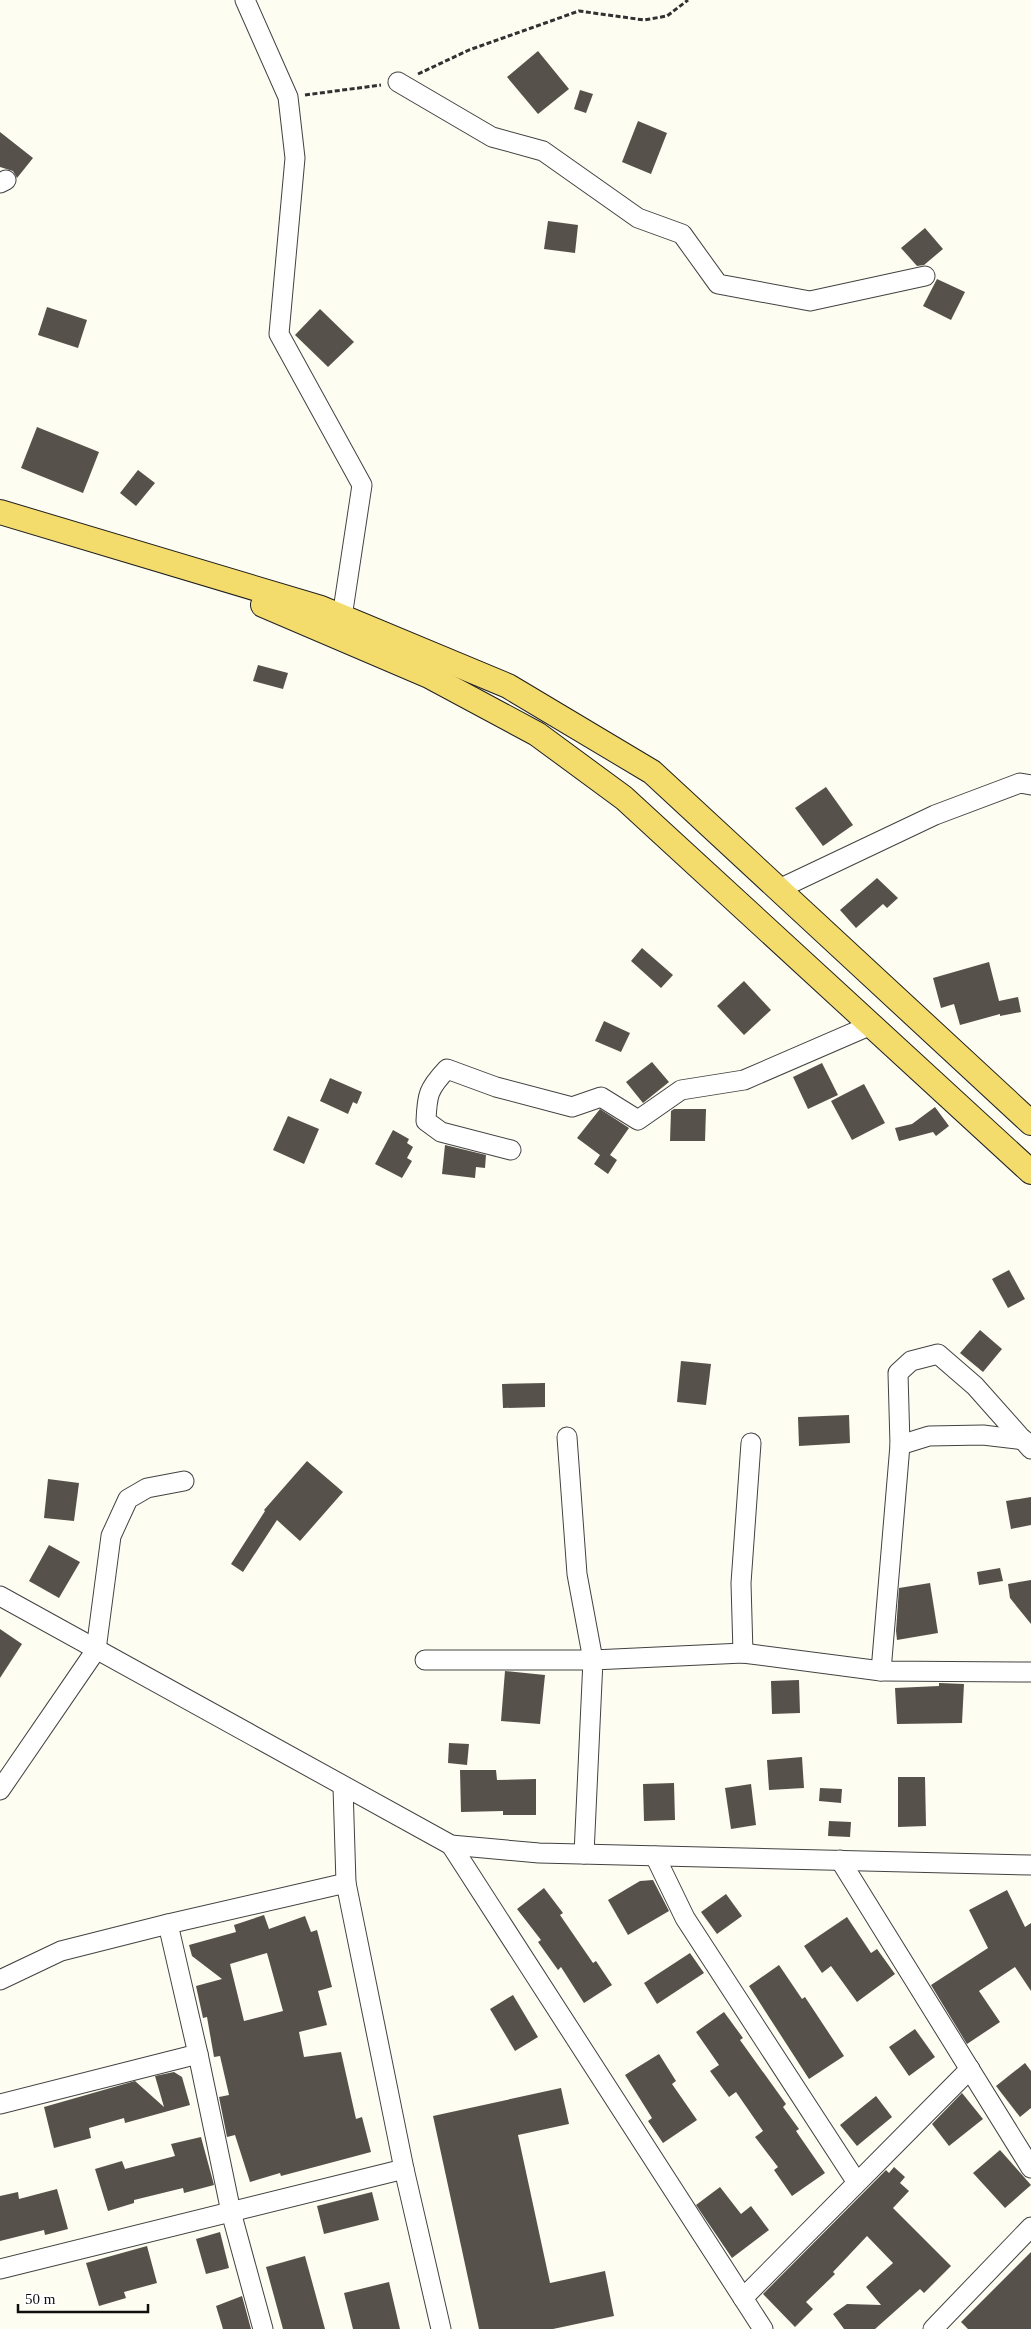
<svg xmlns="http://www.w3.org/2000/svg" width="1031" height="2329" viewBox="0 0 1031 2329" font-family="'Times New Roman',serif">
  <style>
    .building { fill: #57514b; fill-rule: evenodd }
    .lines { fill: none; stroke-linecap: round; stroke-linejoin: round }
    .minor-casing { stroke: #424242; stroke-width: 21 }
    .major-casing { stroke: #202020; stroke-width: 26 }
    .path { stroke: #313131; stroke-width: 3; stroke-dasharray: 5 2.5; stroke-linecap: butt }
    .minor { stroke: #fff; stroke-width: 19 }
    .major { stroke: #f3db6c; stroke-width: 24 }
  </style>
  <rect width="100%" height="100%" fill="#fefdf1"/>
  <g class="building">
    <path d="M538,51L569,89L538,114L507,77Z"/>
    <path d="M580,90L593,94L586,113L574,109Z"/>
    <path d="M638,121L667,133L651,174L622,162Z"/>
    <path d="M0,132L33,158L17,178L13,171L0,167Z"/>
    <path d="M548,221L578,225L575,253L544,249Z"/>
    <path d="M925,228L943,249L924,265L917,266L901,248Z"/>
    <path d="M937,279L965,292L951,320L923,306Z"/>
    <path d="M47,307L87,320L78,348L38,335Z"/>
    <path d="M320,309L354,342L328,367L295,335Z"/>
    <path d="M37,427L99,452L83,493L21,468Z"/>
    <path d="M138,470L155,483L136,506L120,493Z"/>
    <path d="M258,665L288,673L283,689L253,681Z"/>
    <path d="M826,787L853,825L823,846L795,808Z"/>
    <path d="M877,878L898,898L887,908L883,904L856,928L840,910Z"/>
    <path d="M642,948L673,975L661,988L631,961Z"/>
    <path d="M989,962L999,1001L1018,997L1021,1012L1000,1016V1014L960,1025L954,1004L941,1008L933,978Z"/>
    <path d="M744,981L771,1010L744,1035L717,1006Z"/>
    <path d="M604,1021L630,1033L621,1052L595,1041Z"/>
    <path d="M652,1062L669,1082L643,1103L626,1082Z"/>
    <path d="M822,1063L838,1095L808,1109L793,1077Z"/>
    <path d="M330,1078L362,1092L357,1104L353,1102L348,1114L320,1101Z"/>
    <path d="M864,1084L885,1123L852,1140L831,1101Z"/>
    <path d="M935,1107L949,1126L936,1136L933,1132L899,1141L895,1128L912,1124Z"/>
    <path d="M600,1109L629,1128L610,1155L617,1160L608,1174L594,1164L600,1155L577,1138Z"/>
    <path d="M674,1109H706L705,1141H670L671,1111Z"/>
    <path d="M288,1116L319,1129L304,1164L273,1150Z"/>
    <path d="M393,1130L409,1139L407,1143L413,1147L407,1158L412,1161L402,1178L375,1164Z"/>
    <path d="M445,1145L486,1155L485,1168L476,1167L475,1178L442,1174Z"/>
    <path d="M1009,1270L1025,1299L1008,1308L992,1279Z"/>
    <path d="M980,1330L1002,1349L983,1372L960,1353Z"/>
    <path d="M681,1361L711,1364L706,1405L677,1402Z"/>
    <path d="M545,1383V1407L503,1408L502,1384Z"/>
    <path d="M849,1415L850,1443L799,1446L798,1417Z"/>
    <path d="M307,1461L343,1492L300,1541L277,1520L243,1572L231,1564L265,1511L264,1510Z"/>
    <path d="M48,1479L79,1483L74,1521L44,1518Z"/>
    <path d="M1031,1497V1525L1011,1529L1006,1501Z"/>
    <path d="M49,1545L80,1562L59,1598L29,1581Z"/>
    <path d="M1000,1568L1003,1581L979,1585L977,1572Z"/>
    <path d="M1031,1580V1624L1010,1598L1008,1584Z"/>
    <path d="M930,1583L938,1633L897,1640L896,1631L899,1588Z"/>
    <path d="M0,1629L22,1644L0,1678Z"/>
    <path d="M505,1671L545,1675L540,1724L501,1721Z"/>
    <path d="M799,1680L800,1713L772,1714L771,1681Z"/>
    <path d="M939,1683L964,1684L962,1723L897,1724L895,1688L939,1686Z"/>
    <path d="M449,1743L469,1744L467,1765L448,1763Z"/>
    <path d="M802,1757L804,1788L769,1790L767,1760Z"/>
    <path d="M460,1770H496L497,1780L536,1779V1815H503V1811L461,1812Z"/>
    <path d="M898,1777H925L926,1826L898,1827Z"/>
    <path d="M674,1783L675,1820L644,1821L643,1784Z"/>
    <path d="M751,1784L756,1825L731,1829L725,1788Z"/>
    <path d="M820,1788L842,1789L841,1803L819,1801Z"/>
    <path d="M829,1821L851,1822L850,1837L828,1836Z"/>
    <path d="M653,1880L669,1911L628,1935L608,1900L640,1881Z"/>
    <path d="M544,1888L563,1913L560,1915L593,1963L596,1961L612,1985L584,2003L561,1967L558,1970L538,1942L541,1940L517,1909Z"/>
    <path d="M1007,1890L1025,1927L1031,1923V1991L1015,1967L979,1991L1000,2022L967,2044L931,1985L988,1948L969,1910Z"/>
    <path d="M726,1894L742,1916L717,1934L701,1912Z"/>
    <path d="M264,1915L269,1929L305,1916L311,1932L317,1930L332,1987L318,1991L327,2025L299,2032L304,2057L341,2052L356,2119L362,2117L371,2152L281,2176L280,2173L250,2182L235,2135L227,2137L219,2097L229,2095L220,2056L214,2057L207,2017L203,2018L196,1986L222,1979L192,1956L189,1945L236,1932L234,1925ZM267,1953L283,2011L244,2021L230,1964Z"/>
    <path d="M847,1917L871,1953L877,1949L895,1974L857,2002L831,1966L822,1973L804,1946Z"/>
    <path d="M690,1953L704,1973L657,2004L644,1983Z"/>
    <path d="M779,1965L802,1999L805,1997L844,2056L809,2079L749,1986Z"/>
    <path d="M513,1995L538,2037L515,2051L490,2009Z"/>
    <path d="M724,2012L743,2038L740,2040L786,2104L783,2107L799,2129L796,2131L825,2173L792,2196L774,2170L778,2167L755,2137L763,2131L736,2092L729,2097L710,2071L719,2065L696,2032Z"/>
    <path d="M915,2029L935,2057L909,2076L889,2047Z"/>
    <path d="M659,2054L676,2081L672,2084L697,2120L663,2143L648,2121L652,2118L625,2075Z"/>
    <path d="M1025,2063L1031,2071V2108L1020,2117L996,2086Z"/>
    <path d="M174,2072L182,2077L190,2105L125,2123L124,2118L89,2128L91,2138L54,2148L44,2107L135,2081L164,2107L155,2076Z"/>
    <path d="M561,2088L569,2124L518,2135L550,2283L605,2271L614,2316L553,2329H479L433,2116Z"/>
    <path d="M962,2093L983,2119L949,2146L932,2124Z"/>
    <path d="M876,2096L892,2117L857,2146L840,2125Z"/>
    <path d="M201,2137L214,2185L184,2193L183,2188L134,2200V2203L108,2211L95,2169L122,2161L125,2169L175,2156L171,2144Z"/>
    <path d="M1000,2150L1031,2185L1005,2208L973,2173Z"/>
    <path d="M894,2167L905,2177L900,2183L909,2191L893,2208L951,2266L924,2293L920,2289L875,2329H844L833,2314L847,2304L881,2305L866,2287L893,2263L867,2236L833,2272L835,2274L806,2302L813,2309L795,2327L763,2294L886,2170L889,2173Z"/>
    <path d="M720,2187L741,2214L751,2206L769,2230L732,2258L696,2205Z"/>
    <path d="M57,2189L68,2229L45,2235L44,2230L0,2241V2196L18,2192L19,2199Z"/>
    <path d="M372,2192L379,2220L324,2234L317,2206Z"/>
    <path d="M220,2232L229,2268L206,2274L196,2239Z"/>
    <path d="M147,2246L157,2283L124,2292L126,2298L99,2306L86,2263Z"/>
    <path d="M1031,2252V2329H968L961,2322Z"/>
    <path d="M305,2256L325,2329H283L266,2267Z"/>
    <path d="M389,2282L400,2329H353L344,2293Z"/>
    <path d="M242,2296L251,2329H223L216,2306Z"/>
  </g>
  <g class="lines">
    <g class="minor-casing">
      <g id="minor">
        <path d="M245,0L288,97L295,158L279,334L362,485L342,617"/>
        <path d="M398,82L492,137L543,151L638,218L682,234L718,284L810,301L925,276"/>
        <path d="M0,183L6,180"/>
        <path d="M779,889L935,815L1020,783L1031,785"/>
        <path d="M511,1150L441,1132L426,1121C427,1095 428,1089 447,1069L496,1087L572,1107L601,1097L638,1120L681,1090L744,1080L871,1025"/>
        <path d="M900,1445L929,1436L983,1435L1024,1440"/>
        <path d="M0,1596L451,1845L539,1853L1031,1865"/>
        <path d="M743,1653L741,1583L751,1443"/>
        <path d="M425,1660H593L577,1574L567,1437"/>
        <path d="M881,1671L900,1445L898,1373L911,1361L938,1354L975,1386L1031,1449"/>
        <path d="M343,1787L346,1883L404,2169L441,2329"/>
        <path d="M0,1790L96,1650L111,1536L128,1499L147,1488L184,1481"/>
        <path d="M451,1845L763,2329"/>
        <path d="M584,1854L593,1660L743,1653L881,1671L1031,1672"/>
        <path d="M655,1856L685,1918L856,2181"/>
        <path d="M840,1860L1031,2168"/>
        <path d="M0,1980L61,1951L168,1924"/>
        <path d="M0,2104L198,2054"/>
        <path d="M0,2269L404,2169"/>
        <path d="M743,2298L970,2069"/>
        <path d="M263,2329L231,2212L198,2054L168,1924L346,1883"/>
        <path d="M933,2329L1031,2227"/>
      </g>
    </g>
    <g class="major-casing">
      <g id="major">
        <path d="M0,512L321,608L508,686L652,772L1031,1123"/>
        <path d="M263,605L429,676L537,734L624,798L1031,1172"/>
      </g>
    </g>
    <g class="path">
      <path d="M418,74L469,50L579,11L644,20L667,16L688,0"/>
      <path d="M305,95L381,85"/>
    </g>
    <use href="#minor" class="minor"/>
    <use href="#major" class="major"/>
  </g>
  <path d="M18 2304v8h130v-8" fill="none" stroke="#0f0f0f" stroke-width="2.5"/>
  <text x="25" y="2304" font-size="15" fill="#0f0f0f" stroke="#ffffff" stroke-width="4" paint-order="stroke">50 m</text>
</svg>
